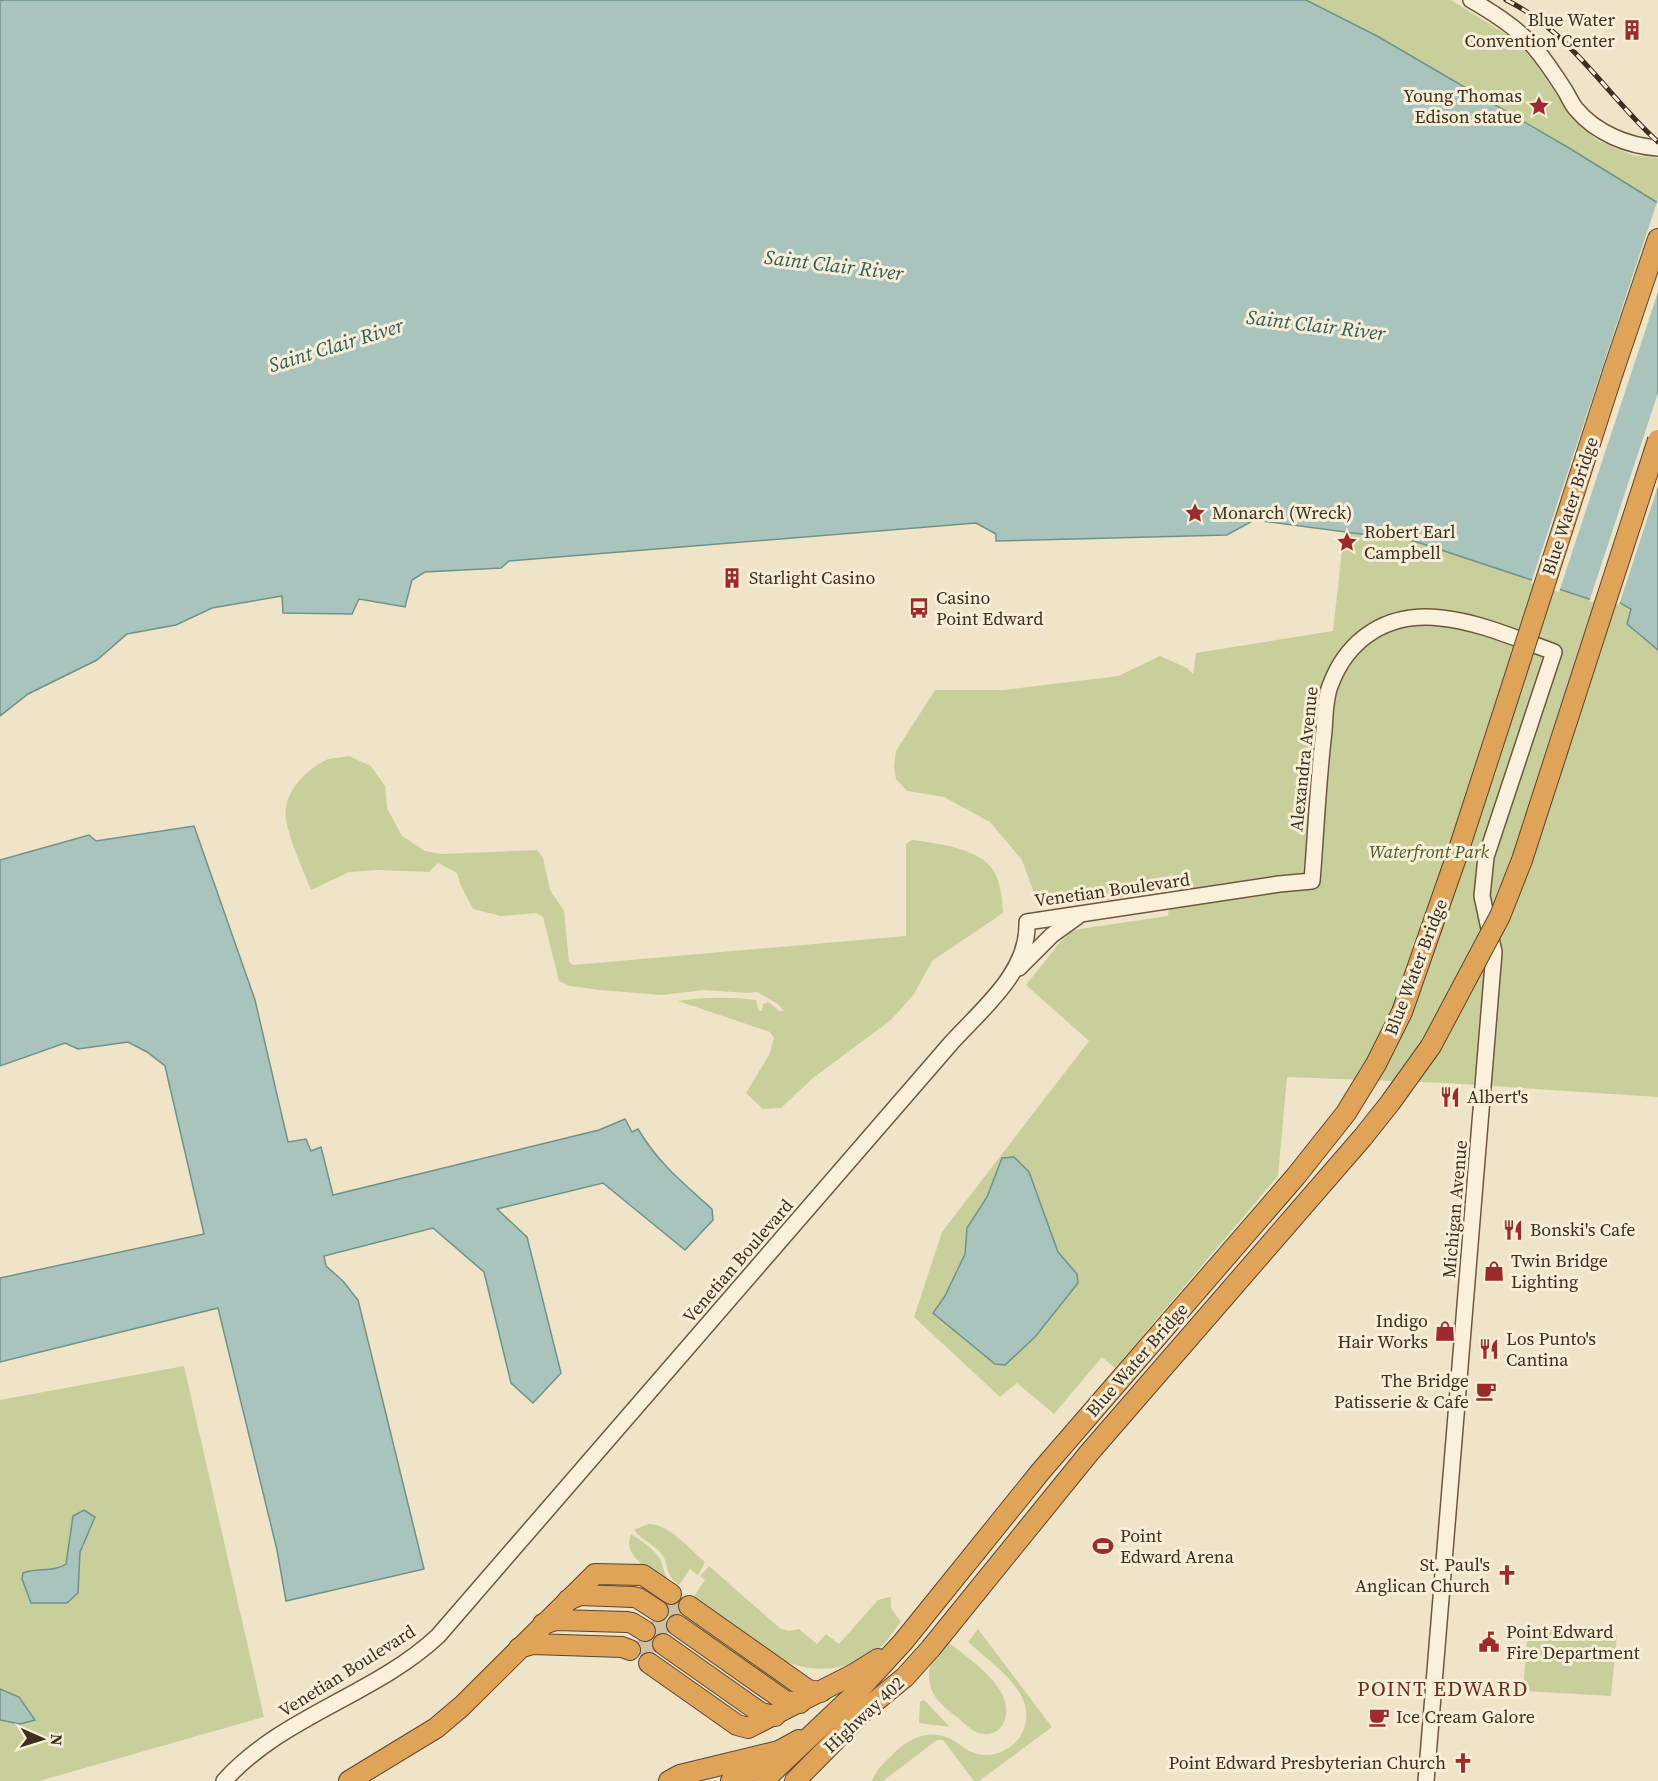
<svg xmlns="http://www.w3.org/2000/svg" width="1658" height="1781" viewBox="0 0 1658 1781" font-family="'Source Serif 4',serif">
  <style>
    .green { fill: #c9cf9b }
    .water { fill: #a9c4bc; stroke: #6f938a; stroke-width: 1.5 }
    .pier { fill: #f0e4c8 }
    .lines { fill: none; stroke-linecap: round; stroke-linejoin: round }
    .highway-tunnel { stroke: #ccc0a6; stroke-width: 20; stroke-dasharray: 20 10; stroke-linecap: butt }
    .secondary-casing { stroke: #6f573f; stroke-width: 18 }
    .highway-casing { stroke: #5b4430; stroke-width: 22 }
    .secondary { stroke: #faf1dc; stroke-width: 15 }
    .highway { stroke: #e0a458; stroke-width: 20 }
    .rail-casing { stroke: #3d2e20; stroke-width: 5 }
    .rail { stroke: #f7eed8; stroke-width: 3; stroke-dasharray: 9; stroke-linecap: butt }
    .highway-bridge-casing { stroke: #5b4430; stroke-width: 22; stroke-linecap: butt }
    .highway-bridge { stroke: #e0a458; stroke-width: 20 }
    .labels { text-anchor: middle; stroke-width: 6; stroke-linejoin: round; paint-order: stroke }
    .poi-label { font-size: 18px; fill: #3d2e20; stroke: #f7eed8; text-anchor: start }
    .street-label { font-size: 18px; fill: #3d2e20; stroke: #f7eed8 }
    .park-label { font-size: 18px; font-style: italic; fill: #4d5a26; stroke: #f7eed8 }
    .water-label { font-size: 20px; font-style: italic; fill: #2f5d5a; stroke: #f7eed8 }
    .quarter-label { font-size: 21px; letter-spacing: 1.5px; fill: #6b2e1e; stroke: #f7eed8 }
  </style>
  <rect width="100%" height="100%" fill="#f0e4c8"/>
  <g class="green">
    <path d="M1306,0H1451L1512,38L1532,59L1575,121L1597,140L1632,155L1658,158V203L1569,148L1377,36Z"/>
    <path d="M1344,532L1414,541L1539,582L1595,588L1632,609L1636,633L1658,650V1097L1446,1083L1287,1077L1278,1176L1115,1368L1102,1357L1054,1414L1017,1383L1000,1397L914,1317L942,1232L1089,1041L1026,985L1061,941L1073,930L1168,916L1172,873L1148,893L1100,901L1039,907L1022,860L990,822L944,797L907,791L896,779L894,767L896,751L935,690H1003L1118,676L1160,656L1187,668L1193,674L1196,653L1333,631Z"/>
    <path d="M349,756L371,766L385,786L387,808L402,836L425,851L441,854L537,850L543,858L550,890L564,911L569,962L573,965L906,936V844L912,840C936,843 980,848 994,871C1001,884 1002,899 1003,913L932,961L914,994L891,1020L813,1078L781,1108L763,1109L746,1093L769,1055L774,1038L770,1032L678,1001C705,997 729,997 756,1000L759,1011H762L763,1004L768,1002L779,1011H784L778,1004L757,992L748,993L704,990L662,995L600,990L570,986L559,981L543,917L536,913L501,916L473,909L461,886L457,873L438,863L429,872L378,870L349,872L311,890C302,867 290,843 286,819C282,794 305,770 326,760C332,757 342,758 349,756Z"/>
    <path d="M184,1366L264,1717L39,1781H0V1400Z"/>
    <path d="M648,1524C670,1524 689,1549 705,1562L698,1575L690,1569L679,1585C665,1575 670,1569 663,1556C656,1545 642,1541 634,1530Z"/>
    <path d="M631,1534C641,1540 656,1550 661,1561C664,1569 664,1575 670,1583C654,1572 621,1558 631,1534Z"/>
    <path d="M709,1566L781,1629L789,1631L799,1629L817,1644L826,1634L839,1644L878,1600L889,1597L891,1598V1608L901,1622C893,1631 890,1638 882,1646C854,1671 815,1675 782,1660L693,1598L705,1580L700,1576Z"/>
    <path d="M1528,1626L1617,1635L1611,1696L1523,1691Z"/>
    <path d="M978,1629L1052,1727L979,1781H974L943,1740H937L883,1781H872C876,1769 885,1762 894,1753C911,1736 934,1727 956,1742C967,1750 975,1756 989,1755C1001,1754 1013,1747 1020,1737C1044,1696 994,1666 968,1642Z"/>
    <path d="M948,1642C969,1659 1020,1691 1003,1724C999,1731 992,1735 984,1734C974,1734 964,1723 957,1717C943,1706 930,1697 929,1677C929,1671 930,1664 933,1659C937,1653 943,1647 948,1642Z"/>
    <path d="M924,1700L950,1727L919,1723L920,1702Z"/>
  </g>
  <g class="water">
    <path d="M3,0H1306L1377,36L1569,148L1658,203V650L1627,624L1631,609L1596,589L1592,600L1414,541L1254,520L1227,535L996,541V534L976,523L509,561L501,568L425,572L412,580L405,607L359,599L352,614L283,613L282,596L212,608L176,625L127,634L97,660L28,694L0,716V1Z"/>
    <path d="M194,826L255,1000L288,1142L306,1139L311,1151L321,1147L333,1195L599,1130L625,1119L632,1132L638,1129C659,1164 683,1183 712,1209L713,1220L685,1250L603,1183L497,1209L527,1237L561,1373L533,1403L511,1383L484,1272L433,1228L324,1256L326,1266L343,1281L358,1300L424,1569L286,1601L277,1550L218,1308L0,1362V1278L204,1234L165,1066L147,1052L128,1042L78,1049L65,1043L0,1066V860L89,835L96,841Z"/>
    <path d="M1014,1157L1029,1172L1058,1252L1077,1274L1078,1283L1035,1337L1005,1365L995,1364L933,1313L945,1296L965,1254L967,1228L987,1197L1002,1158Z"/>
    <path d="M84,1510L95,1517L80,1552L78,1593L67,1603H31L22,1579L23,1573C37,1567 54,1573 66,1564L73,1516Z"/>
    <path d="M0,1689L19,1697L35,1720L20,1724L0,1720Z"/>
  </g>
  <g class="pier">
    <path d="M1658,199V292L1559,592L1531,583Z"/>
    <path d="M1658,393V486L1619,605L1597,593L1594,602H1589Z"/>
  </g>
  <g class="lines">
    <g class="highway-tunnel">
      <path d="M665,1602L683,1615"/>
      <path d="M651,1622L670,1635"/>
      <path d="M637,1641L656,1654"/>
    </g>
    <g class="secondary-casing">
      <g id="secondary">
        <path d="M1471,0C1494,13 1517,28 1534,47C1545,60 1555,75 1564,89C1568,95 1571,103 1576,109C1596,133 1628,146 1658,148"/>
        <path d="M1019,968L1052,935L1077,917"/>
        <path d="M224,1781C282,1716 375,1695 438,1636L952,1042C983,1008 1029,972 1027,922L1279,884L1312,881C1316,831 1318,781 1324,731C1325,717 1325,699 1330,686C1348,637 1389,612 1441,618C1480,622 1517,639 1554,652L1486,857L1482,896L1494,952L1426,1781"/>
      </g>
    </g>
    <g class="highway-casing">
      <g id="highway">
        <path d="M1613,372L1658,239"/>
        <path d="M568,1600L580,1595L633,1597L638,1598L658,1611"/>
        <path d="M689,1606L808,1690L821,1692"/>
        <path d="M543,1624L556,1620L627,1622L632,1623L645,1631"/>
        <path d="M677,1625L785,1701L800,1703"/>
        <path d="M663,1644L761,1713L775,1716"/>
        <path d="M519,1648L533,1644L622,1647L630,1650"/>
        <path d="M649,1663L737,1725L748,1728L854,1674L878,1659"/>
        <path d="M349,1781L436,1728L462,1706L595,1574L643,1575L671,1594"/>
        <path d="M669,1781L680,1775L779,1751L799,1740"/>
        <path d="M731,1781L768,1761"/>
        <path d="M763,1781L858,1691L903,1642L1041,1471L1296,1176L1346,1113L1376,1064L1402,1012L1458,852L1509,695"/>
        <path d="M795,1781L866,1709L905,1677L931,1648"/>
      </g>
    </g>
    <use href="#secondary" class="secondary"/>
    <use href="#highway" class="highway"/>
    <g class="rail-casing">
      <path id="rail" d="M1506,0C1570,31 1607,96 1658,142"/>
    </g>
    <use href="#rail" class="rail"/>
    <g class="highway-bridge-casing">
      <g id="highway-bridge">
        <path d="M1509,695L1613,372"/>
        <path d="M931,1648L1089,1453L1363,1137L1390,1103L1431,1046L1500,916L1522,860L1658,440"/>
      </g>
    </g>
    <use href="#highway-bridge" class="highway-bridge"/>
  </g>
  <defs>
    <g id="building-bare" transform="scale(1.62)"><path d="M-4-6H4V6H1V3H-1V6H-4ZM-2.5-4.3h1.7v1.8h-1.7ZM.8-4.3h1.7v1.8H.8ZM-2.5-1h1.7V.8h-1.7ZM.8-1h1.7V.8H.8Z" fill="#9e2a2b" stroke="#f7eed8" stroke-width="2.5" paint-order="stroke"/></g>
    <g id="sight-bare" transform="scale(1.62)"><path d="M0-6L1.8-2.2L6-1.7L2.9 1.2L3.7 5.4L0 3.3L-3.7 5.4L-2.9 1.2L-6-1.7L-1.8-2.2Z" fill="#9e2a2b" stroke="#f7eed8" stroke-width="2.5" paint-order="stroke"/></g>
    <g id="bus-bare" transform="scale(1.62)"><path d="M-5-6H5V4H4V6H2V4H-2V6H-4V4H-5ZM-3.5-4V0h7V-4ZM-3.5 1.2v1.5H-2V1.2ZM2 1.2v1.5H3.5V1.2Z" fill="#9e2a2b" stroke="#f7eed8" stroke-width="2.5" paint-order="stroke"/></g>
    <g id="restaurant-bare" transform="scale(1.62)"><path d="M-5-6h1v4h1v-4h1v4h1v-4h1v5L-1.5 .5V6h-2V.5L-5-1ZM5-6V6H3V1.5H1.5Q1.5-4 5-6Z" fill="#9e2a2b" stroke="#f7eed8" stroke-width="2.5" paint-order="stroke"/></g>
    <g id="shop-bare" transform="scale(1.62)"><path d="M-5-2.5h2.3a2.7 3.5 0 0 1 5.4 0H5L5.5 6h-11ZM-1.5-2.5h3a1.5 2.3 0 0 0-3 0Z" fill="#9e2a2b" stroke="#f7eed8" stroke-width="2.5" paint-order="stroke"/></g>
    <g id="cafe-bare" transform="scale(1.62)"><path d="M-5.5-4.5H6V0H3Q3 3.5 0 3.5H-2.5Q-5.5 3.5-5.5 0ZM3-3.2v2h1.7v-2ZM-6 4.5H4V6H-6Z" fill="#9e2a2b" stroke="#f7eed8" stroke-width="2.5" paint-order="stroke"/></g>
    <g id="stadium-bare" transform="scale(1.62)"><path d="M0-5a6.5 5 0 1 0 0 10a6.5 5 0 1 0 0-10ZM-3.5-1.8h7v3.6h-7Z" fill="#9e2a2b" stroke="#f7eed8" stroke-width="2.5" paint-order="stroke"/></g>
    <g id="church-bare" transform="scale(1.62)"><path d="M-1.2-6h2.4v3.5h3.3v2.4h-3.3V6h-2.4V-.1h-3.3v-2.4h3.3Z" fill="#9e2a2b" stroke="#f7eed8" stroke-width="2.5" paint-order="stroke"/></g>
    <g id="civic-bare" transform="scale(1.62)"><path d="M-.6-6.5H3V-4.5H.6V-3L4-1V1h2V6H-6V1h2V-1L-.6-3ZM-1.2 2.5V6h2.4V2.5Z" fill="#9e2a2b" stroke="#f7eed8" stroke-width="2.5" paint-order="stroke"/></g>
  </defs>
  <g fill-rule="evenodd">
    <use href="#building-bare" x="1632" y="30"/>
    <use href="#sight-bare" x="1539" y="106"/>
    <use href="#sight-bare" x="1195" y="513"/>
    <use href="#sight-bare" x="1347" y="542"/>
    <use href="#building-bare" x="732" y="578"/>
    <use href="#bus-bare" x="919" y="608"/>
    <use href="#restaurant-bare" x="1450" y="1097"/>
    <use href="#restaurant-bare" x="1513" y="1230"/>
    <use href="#shop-bare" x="1494" y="1271"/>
    <use href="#shop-bare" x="1445" y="1331"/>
    <use href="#restaurant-bare" x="1489" y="1349"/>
    <use href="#cafe-bare" x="1486" y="1391"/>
    <use href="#stadium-bare" x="1103" y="1546"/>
    <use href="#church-bare" x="1507" y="1575"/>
    <use href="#civic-bare" x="1489" y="1642"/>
    <use href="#cafe-bare" x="1379" y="1717"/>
    <use href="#church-bare" x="1463" y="1763"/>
  </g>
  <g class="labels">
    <g class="poi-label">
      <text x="1615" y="26" text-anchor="end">Blue Water<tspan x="1615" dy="21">Convention Center</tspan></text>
      <text x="1522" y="102" text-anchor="end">Young Thomas<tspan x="1522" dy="21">Edison statue</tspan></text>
      <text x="1212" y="519">Monarch (Wreck)</text>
      <text x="1364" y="538">Robert Earl<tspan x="1364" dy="21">Campbell</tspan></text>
      <text x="749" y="584">Starlight Casino</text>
      <text x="936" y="604">Casino<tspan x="936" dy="21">Point Edward</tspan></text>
      <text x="1467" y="1103">Albert's</text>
      <text x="1530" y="1236">Bonski's Cafe</text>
      <text x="1511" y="1267">Twin Bridge<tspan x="1511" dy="21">Lighting</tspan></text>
      <text x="1428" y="1327" text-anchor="end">Indigo<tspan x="1428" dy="21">Hair Works</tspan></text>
      <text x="1506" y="1345">Los Punto's<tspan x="1506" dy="21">Cantina</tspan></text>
      <text x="1469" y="1387" text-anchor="end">The Bridge<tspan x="1469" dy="21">Patisserie &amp; Cafe</tspan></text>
      <text x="1120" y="1542">Point<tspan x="1120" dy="21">Edward Arena</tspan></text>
      <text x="1490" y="1571" text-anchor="end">St. Paul's<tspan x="1490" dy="21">Anglican Church</tspan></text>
      <text x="1506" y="1638">Point Edward<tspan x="1506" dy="21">Fire Department</tspan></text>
      <text x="1396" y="1723">Ice Cream Galore</text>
      <text x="1446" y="1769" text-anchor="end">Point Edward Presbyterian Church</text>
    </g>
    <g class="street-label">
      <text transform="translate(1570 506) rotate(-72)" y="6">Blue Water Bridge</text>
      <text transform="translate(1304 759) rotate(-84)" y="6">Alexandra Avenue</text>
      <text transform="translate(1112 890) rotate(-8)" y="6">Venetian Boulevard</text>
      <text transform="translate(1416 967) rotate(-69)" y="6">Blue Water Bridge</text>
      <text transform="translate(1455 1209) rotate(-85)" y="6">Michigan Avenue</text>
      <text transform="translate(738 1261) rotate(-49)" y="6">Venetian Boulevard</text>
      <text transform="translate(1137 1360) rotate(-49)" y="6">Blue Water Bridge</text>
      <text transform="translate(347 1671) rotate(-32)" y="6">Venetian Boulevard</text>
      <text transform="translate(864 1715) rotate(-43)" y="6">Highway 402</text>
    </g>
    <g class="park-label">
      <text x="1429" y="858">Waterfront Park</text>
    </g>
    <g class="water-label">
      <text transform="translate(834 265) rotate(7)" y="7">Saint Clair River</text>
      <text transform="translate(1316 325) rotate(7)" y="7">Saint Clair River</text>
      <text transform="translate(336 345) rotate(-17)" y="7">Saint Clair River</text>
    </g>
    <g class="quarter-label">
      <text x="1443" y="1696">POINT EDWARD</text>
    </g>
  </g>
  <g transform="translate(42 1739) rotate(93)" stroke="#f7eed8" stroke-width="4.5" paint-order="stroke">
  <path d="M0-4.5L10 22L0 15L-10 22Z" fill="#3d2e20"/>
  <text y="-9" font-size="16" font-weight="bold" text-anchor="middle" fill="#3d2e20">N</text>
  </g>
</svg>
